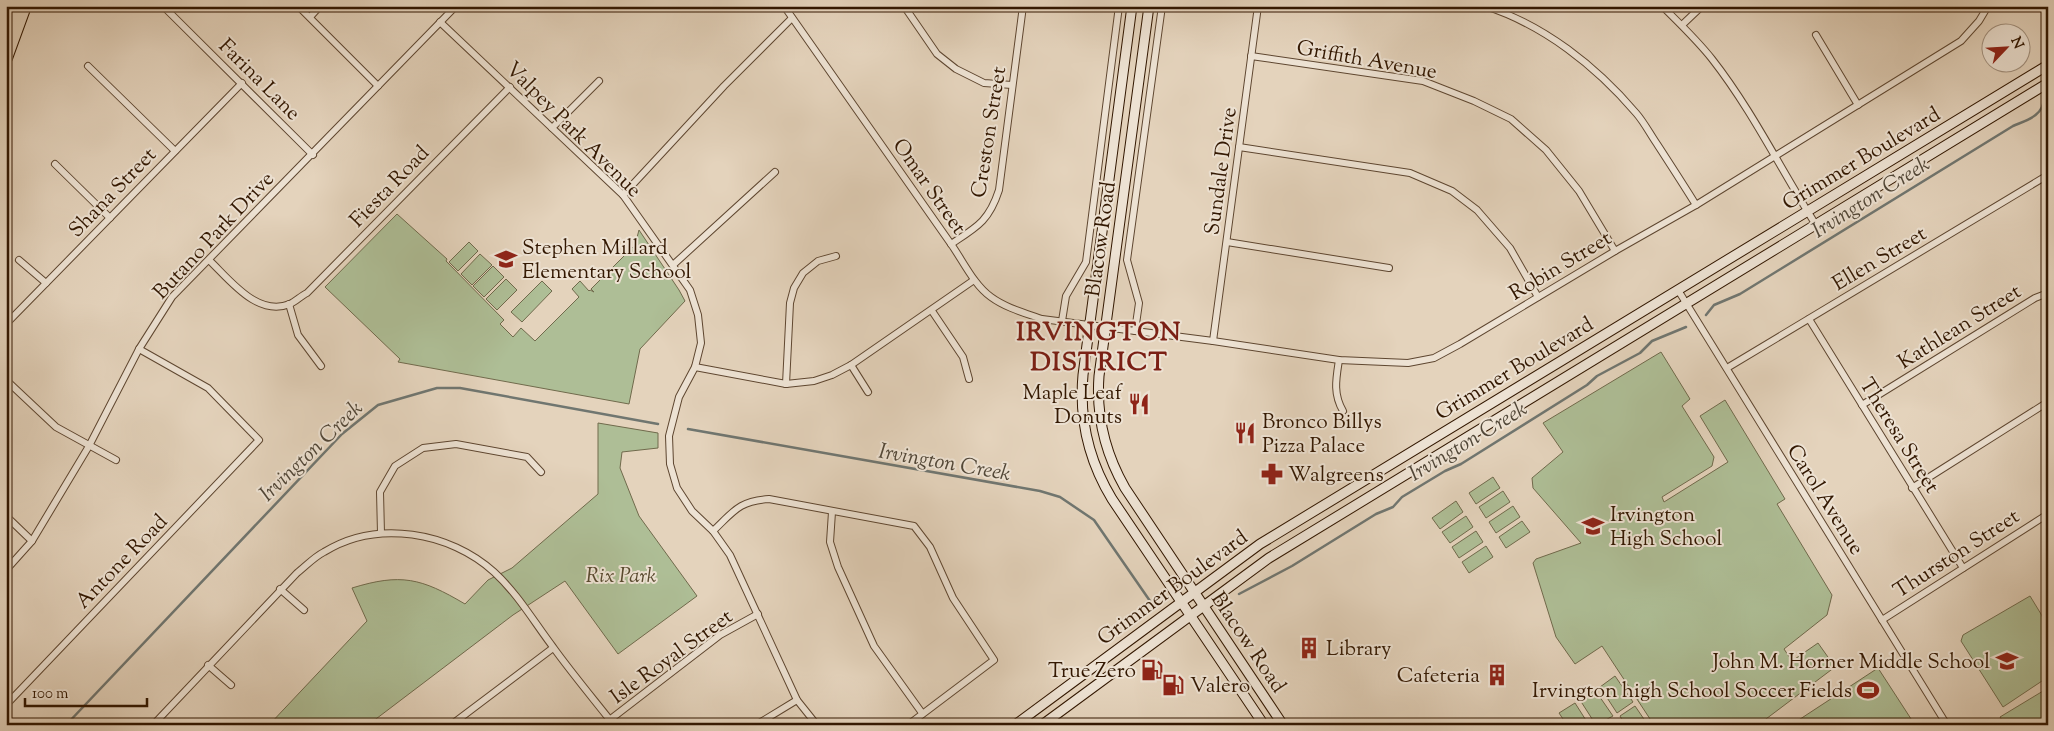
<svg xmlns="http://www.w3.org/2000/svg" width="2054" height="731" viewBox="0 0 2054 731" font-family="'Sorts Mill Goudy',serif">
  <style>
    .green { fill: #aebe96; stroke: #706a4c }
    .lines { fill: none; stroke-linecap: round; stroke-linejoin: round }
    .stream { stroke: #707670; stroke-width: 2.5 }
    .minor-casing { stroke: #5e4630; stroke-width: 8 }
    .secondary-casing { stroke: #321701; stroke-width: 11 }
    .motorway-casing { stroke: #321701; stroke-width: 14 }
    .minor { stroke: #ede2d3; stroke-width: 6 }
    .secondary { stroke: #ede2d3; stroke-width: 9 }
    .motorway { stroke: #e4d3bc; stroke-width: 12 }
    .labels { text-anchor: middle; stroke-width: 4; stroke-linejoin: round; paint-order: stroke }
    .street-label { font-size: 21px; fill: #321701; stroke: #ede2d3 }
    .poi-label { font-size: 21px; fill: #321701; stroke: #ede2d3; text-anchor: start }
    .park-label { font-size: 21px; font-style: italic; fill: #57492e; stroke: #ede2d3 }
    .water-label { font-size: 22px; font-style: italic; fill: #514738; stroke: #ede2d3 }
    .district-label { font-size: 26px; font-weight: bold; letter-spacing: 1px; fill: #7a1f14; stroke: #ede2d3 }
  </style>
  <rect width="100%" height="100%" fill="#e4d3bc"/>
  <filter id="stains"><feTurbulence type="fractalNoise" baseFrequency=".004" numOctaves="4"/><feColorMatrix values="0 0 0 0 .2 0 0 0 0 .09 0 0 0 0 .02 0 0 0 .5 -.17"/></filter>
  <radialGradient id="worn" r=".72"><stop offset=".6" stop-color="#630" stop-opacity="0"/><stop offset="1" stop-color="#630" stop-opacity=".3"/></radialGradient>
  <g class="green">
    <path d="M397,214L447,259L446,261L504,320L500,324L513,337L521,328L535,341L579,297L572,289L580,281L589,291L590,290L594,292L591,289L635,245L639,230L679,290L685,301L640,349L629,404L398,362L400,359L325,287Z"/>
    <path d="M469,242L478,251L458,271L449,262Z"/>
    <path d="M480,254L492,265L472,285L461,274Z"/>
    <path d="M493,266L504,277L484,297L473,286Z"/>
    <path d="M506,279L517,290L497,310L486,299Z"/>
    <path d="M542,281L552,291L522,322L511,312Z"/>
    <path d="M1661,352L1690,399L1682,406L1714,457L1712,466L1662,497L1664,502L1728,462L1700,416L1725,400L1785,499L1777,504L1832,595L1827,615L1784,649L1792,661L1818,643L1835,667L1758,725H1654L1602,646L1575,664L1556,637L1533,563L1536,559L1581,543L1533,488L1532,478L1563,452L1543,423Z"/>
    <path d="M598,423L658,433V448L622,452L620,468L639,516L697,596L618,654L565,581L513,615L368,725H269L367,621L352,588C401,573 421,578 465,604L488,580L512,568L598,494Z"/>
    <path d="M1493,477L1500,488L1476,504L1469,493Z"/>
    <path d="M1503,491L1510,502L1486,518L1479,507Z"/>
    <path d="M1456,501L1463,512L1440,529L1432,518Z"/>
    <path d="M1513,506L1520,517L1496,533L1489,522Z"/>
    <path d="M1466,516L1473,527L1450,543L1442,532Z"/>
    <path d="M1522,521L1530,532L1506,548L1499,537Z"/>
    <path d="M1476,531L1483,542L1459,558L1452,547Z"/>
    <path d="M1486,546L1493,557L1469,573L1462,562Z"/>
    <path d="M2030,596L2041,614L2048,629V677L2003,707L1961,641L1963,635Z"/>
    <path d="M1878,668L1915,725H1791Z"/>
    <path d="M1615,676L1633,702L1617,713L1600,687Z"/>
    <path d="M2048,688V725H2005L2000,717Z"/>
    <path d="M1595,690L1613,716L1596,725L1580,700Z"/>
    <path d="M1575,703L1589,725H1567L1559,713Z"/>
    <path d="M1635,706L1648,725H1625L1620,716Z"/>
  </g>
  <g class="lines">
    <g class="stream">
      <path d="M1706,315L1714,305L1740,294L2013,126C2027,120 2043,116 2044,99"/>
      <path d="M688,429L1040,491L1060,497L1094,520L1150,601"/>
      <path d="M1239,594L1292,566L1376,514L1393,507L1402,497L1445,471L1461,464L1587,385L1597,376L1640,353L1652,341L1686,327"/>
      <path d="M66,725L342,434L378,405L437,388H460L658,424"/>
    </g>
    <g class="minor-casing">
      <g id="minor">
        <path d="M163,6L313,155"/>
        <path d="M298,6L378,86"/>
        <path d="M784,6L951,244C963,261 974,285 991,297C1006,308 1025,313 1042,319L1213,341L1339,360L1408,363L1434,358L1460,344L1615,251L1696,205L1961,41L1979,21L1988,6"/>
        <path d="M904,6L937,54L956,69L984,83L1012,85"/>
        <path d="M1485,6C1544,25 1596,66 1636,113C1644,122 1650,134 1657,144C1670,164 1683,184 1696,205"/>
        <path d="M1662,6C1679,23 1697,40 1712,59C1752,110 1781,170 1816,225"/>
        <path d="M310,17L320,6"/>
        <path d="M440,22L623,195L690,290L698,315L701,343L695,367L679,397L669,436L670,464L677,488L692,511L713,531L730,555L797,700L817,725"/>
        <path d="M1682,25L1702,6"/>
        <path d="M1816,35L1858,105"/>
        <path d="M1251,56L1423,81L1474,101L1511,119L1546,150L1579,191L1615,251"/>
        <path d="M88,66L175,151"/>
        <path d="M552,128L599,81"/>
        <path d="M1239,147L1410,173L1452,191L1477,210L1510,248L1538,297"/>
        <path d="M55,164L110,218"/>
        <path d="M623,195L724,86L792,18"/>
        <path d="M1227,242L1389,268"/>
        <path d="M951,244C977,227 989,221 999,190L1023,6"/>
        <path d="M19,260L46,283"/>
        <path d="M209,260C230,280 257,317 290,304C296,301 301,296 307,293L510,87"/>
        <path d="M673,265L775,172"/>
        <path d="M1678,290L1947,725"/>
        <path d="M289,304L298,335L321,366"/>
        <path d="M932,311L963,357L969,379"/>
        <path d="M1809,319L1963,568"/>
        <path d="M1062,321L1066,296L1086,262L1119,6"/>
        <path d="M6,324L242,83"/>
        <path d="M1135,331L1139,303L1127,260L1162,6"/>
        <path d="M1213,341L1258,6"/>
        <path d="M1339,360C1336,379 1333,394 1343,411"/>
        <path d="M851,365L868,392"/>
        <path d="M695,367L786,384L814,381L832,375L851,365L974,280"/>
        <path d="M1727,368L2048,175"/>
        <path d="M6,380L56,427L116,460"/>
        <path d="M786,384L790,303L794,288L803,273L818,261L836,256"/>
        <path d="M1862,405L2035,298L2048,293"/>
        <path d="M1912,488L2048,402"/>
        <path d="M832,512L830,542L838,567L874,646L922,713"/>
        <path d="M6,516L32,541"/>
        <path d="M713,531C734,511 739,501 769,499L914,526L930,547L953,598L994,660L908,725"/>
        <path d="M381,533L380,492L395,466L423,448L456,444L527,457L541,472"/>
        <path d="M6,570L32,541L89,446L139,349L172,297L456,6"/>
        <path d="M280,589L304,610"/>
        <path d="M1882,620L2048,514"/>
        <path d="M208,665L231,685"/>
        <path d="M6,705L259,440L208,388L139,349"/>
        <path d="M153,725L297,573C306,566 314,557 324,552C377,519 450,532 494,572C518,594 534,622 553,647C571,672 591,696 610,720"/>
        <path d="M451,725L553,648"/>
        <path d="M603,725L720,635L758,614"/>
        <path d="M756,725L797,700"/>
      </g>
    </g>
    <g class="secondary-casing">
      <g id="secondary">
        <path d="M1132,6L1083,375C1079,419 1089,461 1112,499L1264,725"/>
        <path d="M1149,6L1099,376C1096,416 1105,453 1125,488L1283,725"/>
        <path d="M1015,725L1260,544L2048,65"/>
        <path d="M1042,725L1269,558L2048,83"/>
      </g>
    </g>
    <g class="motorway-casing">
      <g id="motorway">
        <path d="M6,32L16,6"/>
        <path d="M6,58L25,6"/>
      </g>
    </g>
    <use href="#minor" class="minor"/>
    <use href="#secondary" class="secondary"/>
    <use href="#motorway" class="motorway"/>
  </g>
  <defs>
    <g id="school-bare" transform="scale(1.725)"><path d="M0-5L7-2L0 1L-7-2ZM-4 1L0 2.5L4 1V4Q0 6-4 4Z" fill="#8f2418" stroke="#ede2d3" stroke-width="2.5" paint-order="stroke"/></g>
    <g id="restaurant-bare" transform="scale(1.725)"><path d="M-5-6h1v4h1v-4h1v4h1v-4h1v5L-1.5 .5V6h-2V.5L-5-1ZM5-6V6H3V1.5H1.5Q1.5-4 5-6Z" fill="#8f2418" stroke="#ede2d3" stroke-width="2.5" paint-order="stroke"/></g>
    <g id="pharmacy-bare" transform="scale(1.725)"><path d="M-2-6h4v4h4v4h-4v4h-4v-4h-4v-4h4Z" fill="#8f2418" stroke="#ede2d3" stroke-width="2.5" paint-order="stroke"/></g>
    <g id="building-bare" transform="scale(1.725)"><path d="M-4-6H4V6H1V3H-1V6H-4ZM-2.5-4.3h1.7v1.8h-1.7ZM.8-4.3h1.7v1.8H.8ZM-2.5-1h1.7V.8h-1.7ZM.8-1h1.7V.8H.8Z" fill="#8f2418" stroke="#ede2d3" stroke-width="2.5" paint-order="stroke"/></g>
    <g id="fuel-bare" transform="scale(1.725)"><path d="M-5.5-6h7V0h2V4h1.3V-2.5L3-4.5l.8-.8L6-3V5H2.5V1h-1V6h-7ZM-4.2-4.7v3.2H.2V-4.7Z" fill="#8f2418" stroke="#ede2d3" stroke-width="2.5" paint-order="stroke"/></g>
    <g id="stadium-bare" transform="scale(1.725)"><path d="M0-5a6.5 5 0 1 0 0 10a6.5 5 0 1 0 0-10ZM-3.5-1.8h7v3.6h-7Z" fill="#8f2418" stroke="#ede2d3" stroke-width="2.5" paint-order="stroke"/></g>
  </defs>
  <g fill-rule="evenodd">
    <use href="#school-bare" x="506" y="259"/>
    <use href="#restaurant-bare" x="1139" y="404"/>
    <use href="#restaurant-bare" x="1245" y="433"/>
    <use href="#pharmacy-bare" x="1272" y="474"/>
    <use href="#school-bare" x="1593" y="526"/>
    <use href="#building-bare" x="1309" y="648"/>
    <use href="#school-bare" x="2007" y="661"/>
    <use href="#fuel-bare" x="1152" y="670"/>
    <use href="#building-bare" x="1497" y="675"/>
    <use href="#fuel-bare" x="1173" y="685"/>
    <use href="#stadium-bare" x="1868" y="690"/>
  </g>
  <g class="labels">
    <g class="street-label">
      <text transform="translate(1367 59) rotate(10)" y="7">Griffith Avenue</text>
      <text transform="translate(260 79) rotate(45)" y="7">Farina Lane</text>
      <text transform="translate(574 129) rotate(45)" y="7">Valpey Park Avenue</text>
      <text transform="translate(988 132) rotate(-81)" y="7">Creston Street</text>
      <text transform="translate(1861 158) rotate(-31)" y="7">Grimmer Boulevard</text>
      <text transform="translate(1220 171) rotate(-82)" y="7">Sundale Drive</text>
      <text transform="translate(389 186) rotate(-46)" y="7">Fiesta Road</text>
      <text transform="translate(930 186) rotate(55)" y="7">Omar Street</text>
      <text transform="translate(112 192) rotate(-46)" y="7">Shana Street</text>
      <text transform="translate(213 235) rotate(-47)" y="7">Butano Park Drive</text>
      <text transform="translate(1100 239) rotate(-82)" y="7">Blacow Road</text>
      <text transform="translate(1879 258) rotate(-31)" y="7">Ellen Street</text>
      <text transform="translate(1560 265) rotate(-31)" y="7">Robin Street</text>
      <text transform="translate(1959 326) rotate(-32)" y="7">Kathlean Street</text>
      <text transform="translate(1514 368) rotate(-31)" y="7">Grimmer Boulevard</text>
      <text transform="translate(1900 435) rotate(58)" y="7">Theresa Street</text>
      <text transform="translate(1826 499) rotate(58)" y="7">Carol Avenue</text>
      <text transform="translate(1956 553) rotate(-33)" y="7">Thurston Street</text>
      <text transform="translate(121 561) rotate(-46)" y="7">Antone Road</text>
      <text transform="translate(1172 587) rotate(-36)" y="7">Grimmer Boulevard</text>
      <text transform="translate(1249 642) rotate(56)" y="7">Blacow Road</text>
      <text transform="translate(671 656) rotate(-36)" y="7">Isle Royal Street</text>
    </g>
    <g class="poi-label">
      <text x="522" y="254">Stephen Millard<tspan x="522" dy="24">Elementary School</tspan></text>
      <text x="1122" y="399" text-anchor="end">Maple Leaf<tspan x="1122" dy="24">Donuts</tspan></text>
      <text x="1262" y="428">Bronco Billys<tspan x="1262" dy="24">Pizza Palace</tspan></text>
      <text x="1288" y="481">Walgreens</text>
      <text x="1610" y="521">Irvington<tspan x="1610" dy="24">High School</tspan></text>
      <text x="1326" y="655">Library</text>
      <text x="1990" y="668" text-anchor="end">John M. Horner Middle School</text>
      <text x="1136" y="677" text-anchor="end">True Zero</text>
      <text x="1480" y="682" text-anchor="end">Cafeteria</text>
      <text x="1190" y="692">Valero</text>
      <text x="1852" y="697" text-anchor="end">Irvington high School Soccer Fields</text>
    </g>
    <g class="park-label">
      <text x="621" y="582">Rix Park</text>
    </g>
    <g class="water-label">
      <text transform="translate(1870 196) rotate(-32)" y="8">Irvington Creek</text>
      <text transform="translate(1467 440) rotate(-31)" y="8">Irvington Creek</text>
      <text transform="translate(310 450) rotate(-44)" y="8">Irvington Creek</text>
      <text transform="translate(945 461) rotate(10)" y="8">Irvington Creek</text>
    </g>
    <g class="district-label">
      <text x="1099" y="340">IRVINGTON<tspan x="1099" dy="30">DISTRICT</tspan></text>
    </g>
  </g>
  <rect width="2054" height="731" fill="none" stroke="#e4d3bc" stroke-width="25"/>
  <rect x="8" y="8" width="2039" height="716" fill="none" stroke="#321701" stroke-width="2.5"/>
  <rect x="12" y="12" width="2029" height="706" fill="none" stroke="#321701"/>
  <g transform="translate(2006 48) rotate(65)"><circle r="24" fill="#ede2d3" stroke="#a2917f"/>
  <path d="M0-4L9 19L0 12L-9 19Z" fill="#8f2418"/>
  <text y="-8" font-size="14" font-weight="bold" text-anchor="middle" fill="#321701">N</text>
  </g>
  <path d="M25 698v8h122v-8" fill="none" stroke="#321701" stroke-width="2.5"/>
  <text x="32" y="698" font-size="15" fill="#321701" stroke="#ede2d3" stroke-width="4" paint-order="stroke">100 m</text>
  <rect width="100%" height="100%" filter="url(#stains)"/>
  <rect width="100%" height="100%" fill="url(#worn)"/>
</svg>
